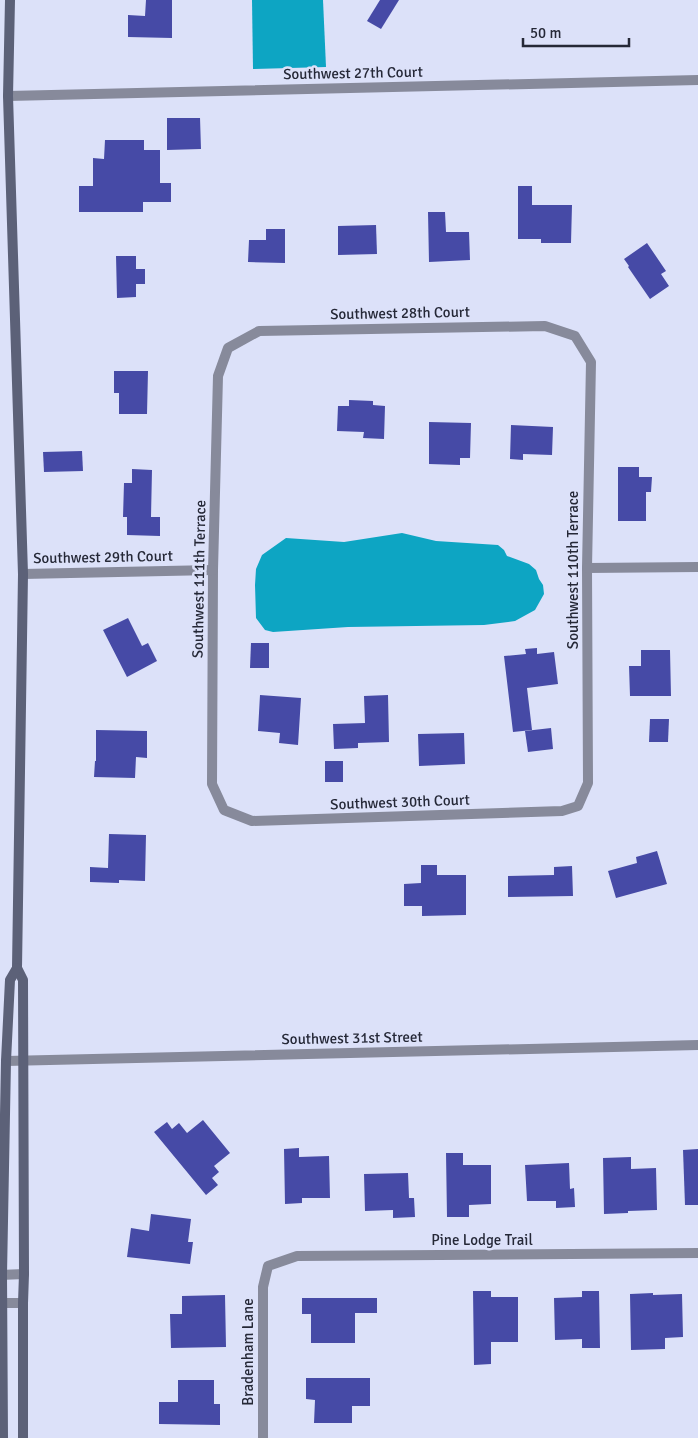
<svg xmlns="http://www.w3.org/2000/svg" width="698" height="1438" viewBox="0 0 698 1438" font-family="Signika,sans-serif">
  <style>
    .water { fill: #0da5c3 }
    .building { fill: #464aa6 }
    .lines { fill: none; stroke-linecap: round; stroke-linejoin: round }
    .street { stroke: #878a9b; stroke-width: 10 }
    .secondary { stroke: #5c6178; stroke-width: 10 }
    .labels { text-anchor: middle; stroke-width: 5; stroke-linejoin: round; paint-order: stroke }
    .street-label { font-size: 15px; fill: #252837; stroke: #dce1f9 }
  </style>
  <rect width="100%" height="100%" fill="#dce1f9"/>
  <g class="water">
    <path d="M252,0H323L326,67L253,69Z"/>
    <path d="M402,533L436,541L498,545L504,550L507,556L529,564L536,570L539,579L543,585L544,594L535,610L515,621L484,625L348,627L273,632L265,630L256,618L255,585L256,569L262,555L286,538L344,542Z"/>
  </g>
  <g class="building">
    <path d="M146,0H172V38L128,37V15L145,16Z"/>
    <path d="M380,0H399L381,29L367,21Z"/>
    <path d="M167,118H200L201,149L167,150Z"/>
    <path d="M105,140H144V150H160V183H171V202H143V212H79V186H93V158L104,159Z"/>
    <path d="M518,186H532V205H572L571,243H541V239H518Z"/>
    <path d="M428,212H445L446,232H469L470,260L429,262Z"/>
    <path d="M376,225L377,254L338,255V226Z"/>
    <path d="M266,229H285V263L248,262L249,240H266Z"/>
    <path d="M647,243L666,271L661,274L669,286L650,299L628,267L629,266L624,259Z"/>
    <path d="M116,256H136V269H145V284H136V297L117,298Z"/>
    <path d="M114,371H148L147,414H119V393H114Z"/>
    <path d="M349,400L373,401V405L385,406L384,439L363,438L364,432L337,431L338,406H349Z"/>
    <path d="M429,422L471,423L470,458H460V465L429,464Z"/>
    <path d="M511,425L553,427L552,455L523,454V460L510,459Z"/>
    <path d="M82,451L83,471L44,472L43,452Z"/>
    <path d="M618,467H639V477H652L651,492H646V521H618Z"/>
    <path d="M132,469L152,470L151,517H160V536L127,535V517H123L124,483H132Z"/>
    <path d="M128,618L142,646L148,643L157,661L127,677L103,630Z"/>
    <path d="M251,643H269V668H250Z"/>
    <path d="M537,648V654L554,652L558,684L527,688L532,730L513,732L504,656L526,654L525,649Z"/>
    <path d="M641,650H670L671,696H630L629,666H641Z"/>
    <path d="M260,695L301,698L298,745L279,743L280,733L258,731Z"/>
    <path d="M388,695L389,742L358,743V748L334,749L333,724L365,723L364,696Z"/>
    <path d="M650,719H669L668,742H649Z"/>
    <path d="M551,728L553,749L528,752L525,731Z"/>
    <path d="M96,730L147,731V758L136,757L135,778L94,777L95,761H96Z"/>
    <path d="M464,733L465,764L419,766L418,734Z"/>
    <rect x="325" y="761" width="18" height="21"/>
    <path d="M109,834L146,835L145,881L119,880V883L90,882V867L108,868Z"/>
    <path d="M657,851L667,884L616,898L608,871L637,863L636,857Z"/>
    <path d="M421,865H437V875H466V915L422,916V906H404V884L421,883Z"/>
    <path d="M572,866L573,896L508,897V876L554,875V867Z"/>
    <path d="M203,1120L230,1153L214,1166L219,1172L212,1178L218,1185L206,1195L154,1132L167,1122L172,1129L179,1123L187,1133Z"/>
    <path d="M299,1148V1157L329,1156L330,1198H302V1203L285,1204L284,1149Z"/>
    <path d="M698,1149V1205H685L683,1150Z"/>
    <path d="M446,1153H463V1165H491V1204L469,1205V1217H447Z"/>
    <path d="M631,1157V1169L656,1168L657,1210L628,1211V1213L604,1214L603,1158Z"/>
    <path d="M569,1163L570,1189L574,1188L575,1207L556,1208V1201H527L525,1165Z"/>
    <path d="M408,1173L409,1198H414L415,1217L393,1218V1210L365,1211L364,1174Z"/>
    <path d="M151,1214L191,1219L188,1242H193L190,1264L127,1257L131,1228L149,1231Z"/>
    <path d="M473,1291H491V1297H518V1342H491V1364L474,1365Z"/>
    <path d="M582,1291H599L600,1348H582V1339L555,1340L554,1298L582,1297Z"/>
    <path d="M653,1293V1295L682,1294L683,1337L665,1338V1349L631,1350L630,1294Z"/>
    <path d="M225,1295L226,1347L171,1348L170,1314H182V1296Z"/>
    <path d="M302,1298H377V1313H355V1343H311V1314H302Z"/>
    <path d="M306,1378H370V1406H352V1423H314L315,1400L306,1399Z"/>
    <path d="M178,1380H214V1404H220V1425L159,1424V1402H178Z"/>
  </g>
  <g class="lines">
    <g class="street">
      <path d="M8,96L698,80"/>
      <path d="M545,326L575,336L591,362L587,568L588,783L578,806L562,811L252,821L224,810L212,784L213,570L218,376L228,348L259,331Z"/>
      <path d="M587,568L698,567"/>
      <path d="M23,574L213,570"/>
      <path d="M6,1061L698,1045"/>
      <path d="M0,1275L24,1274"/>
      <path d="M0,1303H23"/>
      <path d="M263,1438V1287L268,1266L297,1256L698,1253"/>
    </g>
    <g class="secondary">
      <path d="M10,0L8,96L23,574L17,968L23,980L24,1274L23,1303V1438"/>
      <path d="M3,1438L2,1275L6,1061L10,980L17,968"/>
    </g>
  </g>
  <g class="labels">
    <g class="street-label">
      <text transform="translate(353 73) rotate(-1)" y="5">Southwest 27th Court</text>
      <text transform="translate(400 313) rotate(-1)" y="5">Southwest 28th Court</text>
      <text transform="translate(103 557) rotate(-1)" y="5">Southwest 29th Court</text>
      <text transform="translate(573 570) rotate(-90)" y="5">Southwest 110th Terrace</text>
      <text transform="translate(199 579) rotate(-89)" y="5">Southwest 111th Terrace</text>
      <text transform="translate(400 802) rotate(-2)" y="5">Southwest 30th Court</text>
      <text transform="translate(352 1038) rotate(-1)" y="5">Southwest 31st Street</text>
      <text x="482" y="1245">Pine Lodge Trail</text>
      <text transform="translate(248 1352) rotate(-90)" y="5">Bradenham Lane</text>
    </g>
  </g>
  <path d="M523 38v8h106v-8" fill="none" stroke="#252837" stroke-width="2.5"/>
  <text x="530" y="38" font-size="15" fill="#252837" stroke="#dce1f9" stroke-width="4" paint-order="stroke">50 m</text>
</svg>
